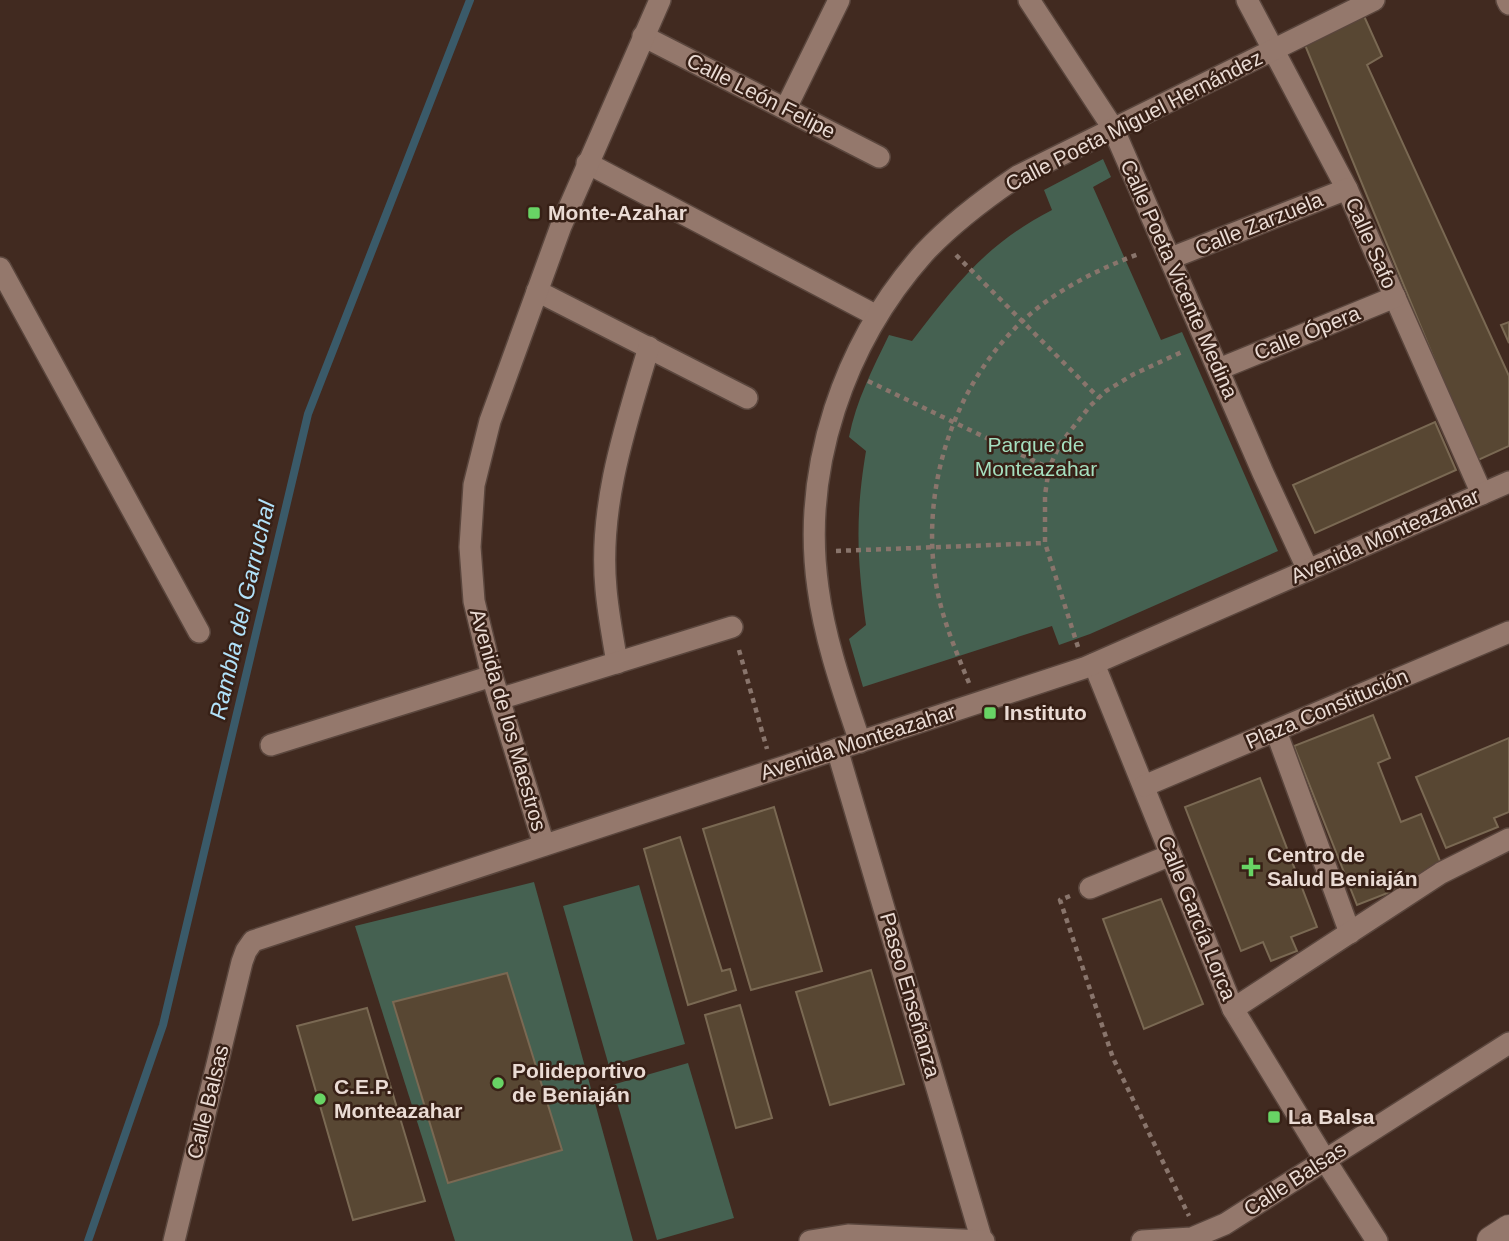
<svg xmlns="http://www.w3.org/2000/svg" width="1509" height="1241" viewBox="0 0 1509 1241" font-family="Arial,sans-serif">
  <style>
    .green { fill: #456151 }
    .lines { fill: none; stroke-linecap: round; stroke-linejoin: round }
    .stream { stroke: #3a5a69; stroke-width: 8 }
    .building { fill: #584733; stroke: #7a6953; stroke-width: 2 }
    .street-casing { stroke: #5a463d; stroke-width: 24 }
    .secondary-casing { stroke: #5a463d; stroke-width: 32 }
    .path { stroke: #89756c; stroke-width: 4.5; stroke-dasharray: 5 5; stroke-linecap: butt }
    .street { stroke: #94786c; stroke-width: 21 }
    .secondary { stroke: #94786c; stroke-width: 30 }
    .poi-dot { fill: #68d465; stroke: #372016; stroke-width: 2.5 }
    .labels { text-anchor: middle; stroke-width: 5; stroke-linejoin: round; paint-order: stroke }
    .street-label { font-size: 21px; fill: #eadbd4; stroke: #372016 }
    .poi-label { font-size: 21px; font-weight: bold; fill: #eadbd4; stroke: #372016; text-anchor: start }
    .park-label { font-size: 21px; fill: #a5dfbf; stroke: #372016 }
    .water-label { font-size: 23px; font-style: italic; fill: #b1e2fa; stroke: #372016 }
  </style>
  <rect width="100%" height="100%" fill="#412a20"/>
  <g class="green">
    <path d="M1103,159L1111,177L1093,187L1161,340L1182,332L1278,551L1090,634L1059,645L1052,626L863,687L849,639L866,625C857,560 855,517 866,451L849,437C856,401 873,368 889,335L912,341C957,283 986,244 1052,210L1044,190Z"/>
    <path d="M534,882L633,1241H455L355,926Z"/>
    <path d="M639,885L685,1044L609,1066L563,906Z"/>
    <path d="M688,1063L734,1218L657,1240L612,1085Z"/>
  </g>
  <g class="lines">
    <path class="stream" d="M88,1241L163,1025L308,414L470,0"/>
  </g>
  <g class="building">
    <path d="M1364,16L1382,56L1367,65L1509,376V446L1476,461L1305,45Z"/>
    <path d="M1509,322V343L1501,325Z"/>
    <path d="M1435,422L1456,470L1315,533L1293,485Z"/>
    <path d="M1373,715L1390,758L1378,763L1401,822L1421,814L1444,871L1357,905L1294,746Z"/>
    <path d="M1509,738V812L1494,818L1498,827L1446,848L1416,777Z"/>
    <path d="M1260,778L1317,927L1291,937L1297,951L1271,961L1263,942L1241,951L1185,807Z"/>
    <path d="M774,807L822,971L751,990L703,829Z"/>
    <path d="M680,837L722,971L730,969L736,990L688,1005L644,849Z"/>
    <path d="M1161,899L1203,1004L1144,1029L1103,919Z"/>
    <path d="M871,970L904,1084L830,1105L796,992Z"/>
    <path d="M507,973L562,1150L448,1183L393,1002Z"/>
    <path d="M740,1005L772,1118L736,1128L705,1015Z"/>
    <path d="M367,1008L425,1201L353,1220L297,1026Z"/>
  </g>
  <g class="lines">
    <g class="street-casing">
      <g id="street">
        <path d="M1029,0L1113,128L1263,473L1308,570"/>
        <path d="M1247,0L1347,189L1482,494"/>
        <path d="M1507,0L1509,4"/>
        <path d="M643,36L879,157"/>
        <path d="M786,108L839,0"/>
        <path d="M587,163L877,316"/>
        <path d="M1171,258L1347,189"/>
        <path d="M0,268L199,632"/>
        <path d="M537,291L747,398"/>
        <path d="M1219,369L1395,297"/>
        <path d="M617,663C613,638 608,613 606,589C598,506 626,424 649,347"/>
        <path d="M1094,664L1233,1009L1325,1160L1377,1241"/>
        <path d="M499,699L732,627"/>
        <path d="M1276,731L1350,933"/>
        <path d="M860,742C843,691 825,641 818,588C801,468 844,343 924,253C952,223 984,199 1018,176L1374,0"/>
        <path d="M271,745L492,676"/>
        <path d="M837,749L982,1241"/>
        <path d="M1144,786L1509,632"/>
        <path d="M544,845L492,676L474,601L470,547L474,485L490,421L561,226L660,0"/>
        <path d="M1090,888L1171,855"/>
        <path d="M1233,1009L1441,873L1509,839"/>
        <path d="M174,1241L242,962L246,951L253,941L1084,668L1509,482"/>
        <path d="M810,1241L848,1235L984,1241"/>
        <path d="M1142,1241L1192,1238L1225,1224L1509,1043"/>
      </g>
    </g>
    <g class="secondary-casing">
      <path id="secondary" d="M1492,1241L1509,1230"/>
    </g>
    <g class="path">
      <path d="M956,255L1099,398"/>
      <path d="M868,381L1049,468"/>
      <path d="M836,551L1045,543"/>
      <path d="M1078,647L1045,543V495L1049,468L1060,444L1090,406L1106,391L1134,374L1184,351"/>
      <path d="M739,650L767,749"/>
      <path d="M969,683C955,649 940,614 935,577C920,473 963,359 1051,298C1079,279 1109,265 1141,253"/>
      <path d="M1070,896L1060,900L1113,1058L1189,1216"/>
    </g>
    <use href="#street" class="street"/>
    <use href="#secondary" class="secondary"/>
  </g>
  <g class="poi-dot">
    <rect x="527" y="206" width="14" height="14" rx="3.5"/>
    <rect x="983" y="706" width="14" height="14" rx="3.5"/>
    <path d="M1247.5 856.5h7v7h7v7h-7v7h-7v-7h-7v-7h7z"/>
    <circle cx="498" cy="1083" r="7"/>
    <circle cx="320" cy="1099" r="7"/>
    <rect x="1267" y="1110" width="14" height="14" rx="3.5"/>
  </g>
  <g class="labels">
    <g class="street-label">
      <text transform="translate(761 96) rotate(27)" y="7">Calle León Felipe</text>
      <text transform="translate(1134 121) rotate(-27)" y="7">Calle Poeta Miguel Hernández</text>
      <text transform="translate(1259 224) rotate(-22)" y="7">Calle Zarzuela</text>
      <text transform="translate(1371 243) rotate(66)" y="7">Calle Safo</text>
      <text transform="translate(1179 279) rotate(66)" y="7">Calle Poeta Vicente Medina</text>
      <text transform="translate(1307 333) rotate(-22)" y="7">Calle Ópera</text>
      <text transform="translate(1385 536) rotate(-24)" y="7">Avenida Monteazahar</text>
      <text transform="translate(1327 709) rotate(-23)" y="7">Plaza Constitución</text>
      <text transform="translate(508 720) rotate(74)" y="7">Avenida de los Maestros</text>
      <text transform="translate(858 742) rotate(-18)" y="7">Avenida Monteazahar</text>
      <text transform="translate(1197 918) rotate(68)" y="7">Calle García Lorca</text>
      <text transform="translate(910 995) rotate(74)" y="7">Paseo Enseñanza</text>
      <text transform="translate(208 1102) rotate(-76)" y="7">Calle Balsas</text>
      <text transform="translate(1295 1179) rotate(-33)" y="7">Calle Balsas</text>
    </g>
    <g class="poi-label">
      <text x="548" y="220">Monte-Azahar</text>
      <text x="1004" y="720">Instituto</text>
      <text x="1267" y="862">Centro de<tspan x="1267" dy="24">Salud Beniaján</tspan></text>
      <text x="512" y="1078">Polideportivo<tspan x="512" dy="24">de Beniaján</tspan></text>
      <text x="334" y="1094">C.E.P.<tspan x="334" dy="24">Monteazahar</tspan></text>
      <text x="1288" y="1124">La Balsa</text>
    </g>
    <g class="park-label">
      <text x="1036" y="452">Parque de<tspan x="1036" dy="24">Monteazahar</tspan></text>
    </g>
    <g class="water-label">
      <text transform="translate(242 610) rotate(-77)" y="8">Rambla del Garruchal</text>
    </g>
  </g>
</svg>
